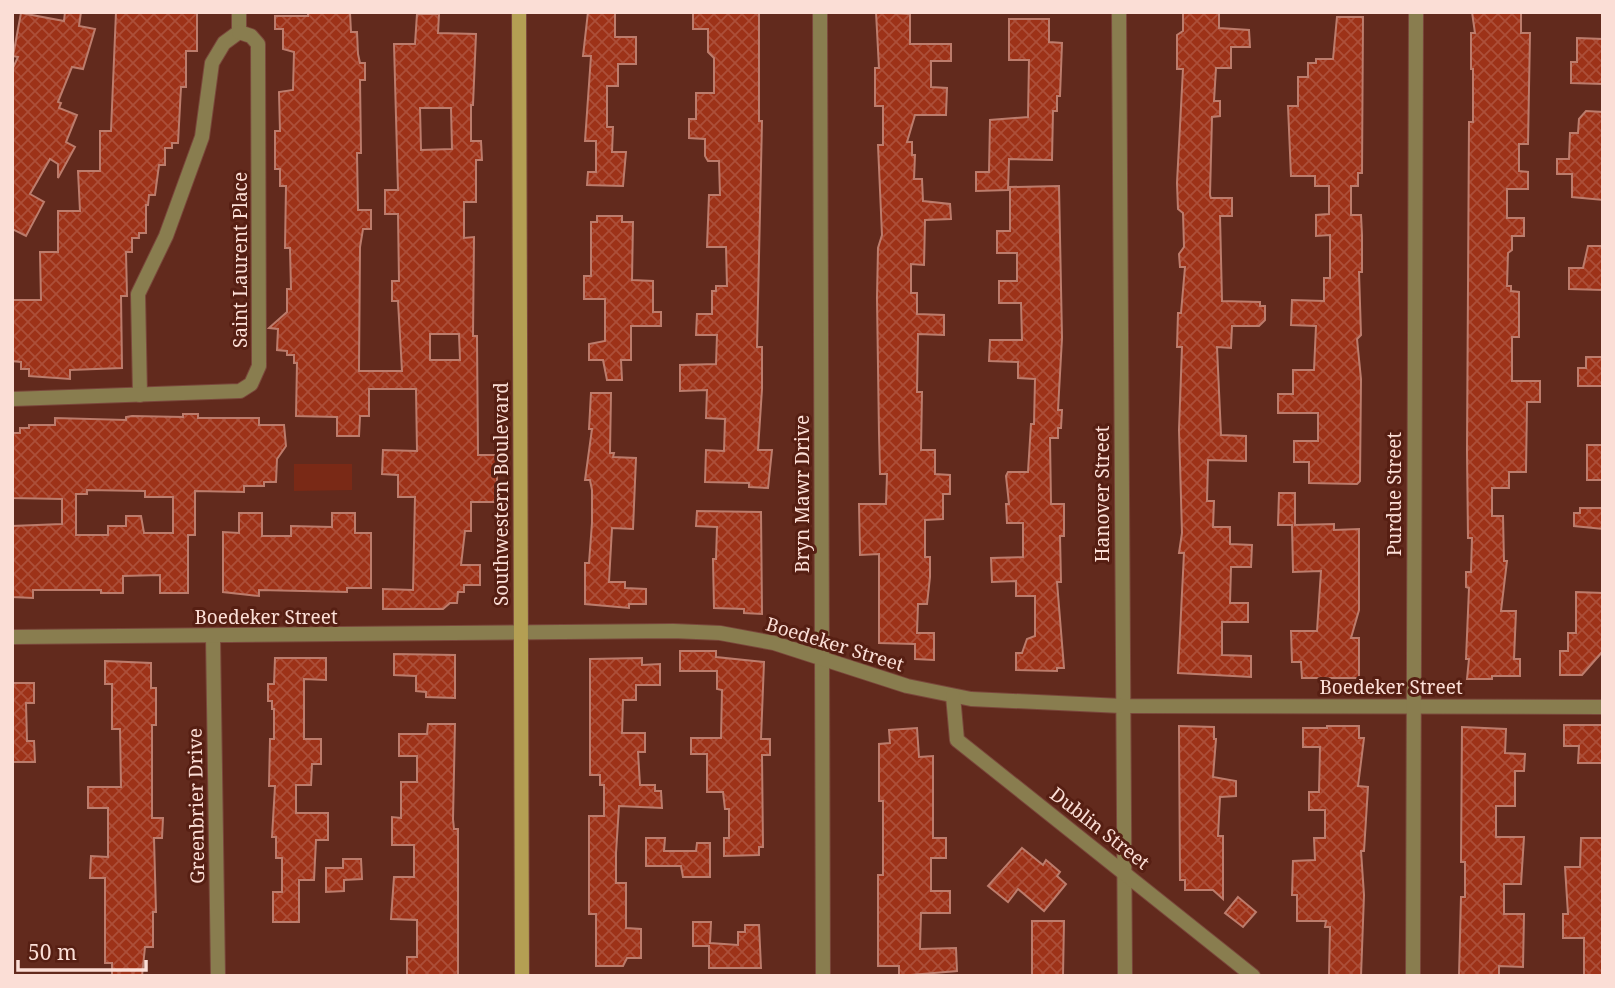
<svg xmlns="http://www.w3.org/2000/svg" width="1615" height="988" viewBox="0 0 1615 988" font-family="'Noto Serif',serif">
  <style>
    .pitch { fill: #7a2916 }
    .building { fill: url(#building-cross-hatch); stroke: #bc7c6c; stroke-width: 2; fill-rule: evenodd }
    .lines { fill: none; stroke-linecap: round; stroke-linejoin: round }
    .street-casing { stroke: #7a473b; stroke-width: 16 }
    .secondary-casing { stroke: #7a473b; stroke-width: 16 }
    .street { stroke: #897d4f; stroke-width: 14 }
    .secondary { stroke: #b49f53; stroke-width: 14 }
    .labels { text-anchor: middle; stroke-width: 6; stroke-linejoin: round; paint-order: stroke }
    .street-label { font-size: 19px; fill: #fbded6; stroke: #561f13 }
  </style>
  <defs>
    <pattern id="building-cross-hatch" width="8" height="8" patternUnits="userSpaceOnUse" patternTransform="scale(1.75)"><rect width="8" height="8" fill="#9d3218"/><path d="M0 0l8 8M0 8l8-8" fill="none" stroke="#ac4f39"/></pattern>
  </defs>
  <rect width="100%" height="100%" fill="#622a1d"/>
  <path class="pitch" d="M294,464H352V490L294,491Z"/>
  <g class="building">
    <path d="M65,12H81L79,26L95,29L83,69L72,67L58,102L61,103L59,108L77,115L66,142L75,147L58,178V164L50,159L30,194L44,202L26,236L12,229V70L18,57L13,56L21,13L64,21Z"/>
    <path d="M116,12H197V51H186V87H181L178,143H172V148H165V165H159L155,195H149L148,205H146V233H139V238H132V252H126L127,296H121L122,368L70,370V379L29,376V369H21V362L12,361V300H41L40,252H58V211H80L78,171H100V131H111Z"/>
    <path d="M588,12H615V37H636V64H618V86H607V127H613L612,152H626L623,186L587,185L588,172H596V141H585L591,56H583Z"/>
    <path d="M693,12H759V121H762L757,347H762V389L758,450H772L768,488L749,487V483L705,482L706,450L724,451L725,419L706,418L707,390L680,391V365L716,364L717,335H696L697,314H712V291H716V286H727L726,247H707L709,195H720L719,161H708L705,156V139L689,138V119H696V93H714V58L708,52V29H693Z"/>
    <path d="M876,12L910,14V44H951V61H931V87L947,88L946,115H915L907,142H912V155H915L914,179H922L923,201L950,204L951,219L925,220L924,265L911,264V293H917V314L944,315V335L918,334L917,392H922L921,450H935V474L950,475V494H943V519L925,520V557H930V577L927,604H918L917,633H934V660L915,659V644L879,643V554L860,555L859,504H886L887,474H880L879,434L877,298L878,248L882,235L878,145H883V106H875V68H879Z"/>
    <path d="M1183,12H1219V28L1249,30L1250,47H1231V68H1216L1214,101H1220V116L1212,117L1210,195L1211,198H1232V216H1220L1222,301L1260,302V306H1265V320L1259,326H1232L1231,348L1217,347L1221,435L1246,436V461L1208,460L1207,501H1214L1213,527H1230V544L1252,545L1251,567H1231L1230,603H1248V622H1222V655L1251,656V677L1178,673L1184,553H1179L1182,533L1179,430L1182,347H1177L1178,313H1181L1185,267H1180L1179,254L1184,247L1183,213L1178,209L1177,183L1183,69H1177V35L1183,31Z"/>
    <path d="M1472,12H1521V33H1530L1528,144H1519V171L1528,172V189H1507V218H1524V236H1512V250L1508,253L1507,286H1511V291L1519,292V337H1512V381H1540V402H1527L1526,472H1509V488H1492V516H1503L1504,561H1507L1501,611H1516L1514,659H1520V676H1492V679H1467L1469,659H1466L1469,588L1466,587V572H1471L1472,538H1468L1467,451L1469,122H1473V69H1471V33H1475Z"/>
    <path d="M308,13H350L351,32H357L358,54L360,63H365V80H360L361,153H357L358,210H371V229H363L360,247L359,371H402L398,301H392V281H399L398,214H385V190H398L394,44H415L417,14H439L438,33L476,34L473,105H471V141H481L482,160H476V202H464V238L474,237L473,336H477L478,455H497V502H471V531H465L461,565H480V585H464V592H458L457,603H450L443,609H383V589L413,590L415,497H398V475L382,474L383,450L417,451L416,389H369V416H360L359,436H337V417L296,416L297,363H294V355H287V351L277,350L278,329L269,328L287,312V289H291L290,248H285L286,186H280V169H275V131H280L279,92L293,90L294,52L283,49V29H275V16H308ZM420,108H451L452,149L421,150ZM430,334H459L460,360H430Z"/>
    <path d="M1337,17H1363L1362,173H1358V186H1351V215H1361L1362,235V272H1359L1361,335L1357,339L1361,379L1360,481L1357,484L1309,483V462H1294V441H1318V413H1278V394H1293V370H1314L1316,326L1291,325L1292,300L1324,301V278H1330V235L1316,236V215L1329,214V186H1315V176H1291L1288,106H1298V77H1308V63H1316V59H1333Z"/>
    <path d="M1009,19H1049V42L1062,43L1060,96H1057V111H1053L1052,160L1009,159L1008,190L976,191V172H989L990,120L1028,117L1029,60H1009Z"/>
    <path d="M1577,38L1603,39V84L1571,83V62H1577Z"/>
    <path d="M1586,111L1603,112V200L1572,197V174H1557V159H1569L1570,133H1578L1579,119Z"/>
    <path d="M1059,186L1062,338L1058,410H1062L1061,428H1058V438H1050L1051,504H1064V536H1060L1061,582H1057L1064,668H1057V671L1016,670V653H1022L1027,639L1035,636V596H1016V581L992,582L991,558L1023,557V523H1007L1006,504H1009L1006,476L1008,472H1028L1031,424H1034L1035,379L1018,378V362L989,361L990,340H1022L1021,303H999V281H1017V253H997V231H1010V187Z"/>
    <path d="M597,216H622V222H633L632,280L653,281V312H661V326H631V360H621L622,380H607L603,360H589V344L605,341V299H584V276H591V222H597Z"/>
    <path d="M1588,246H1603V290L1569,289V268H1583Z"/>
    <path d="M1586,357H1603V386H1578V368H1586Z"/>
    <path d="M591,393H611L610,453H614L613,457L636,458L633,529L612,528L609,582H625V588L646,589V604H629V608L585,604V563H589L592,523V490L590,480H585L592,429H589Z"/>
    <path d="M183,414H198V418H259V425H284L286,446L277,459L276,482H264V486H244V492L195,491V535H188V593H160V575L123,576V593H101V590H33V598L12,597V526L62,524V499L12,498V433H20V428H29V425H55V418L126,420V417L132,416L183,417ZM87,490L145,491V497H173V533H144L141,516H126V526H108V535H76V494H87Z"/>
    <rect x="1587" y="445" width="16" height="35"/>
    <path d="M1279,493H1295V525L1334,524V530L1359,529V610L1351,638H1359V678H1302L1301,662H1292L1291,631H1317L1321,571L1293,572L1292,525H1278Z"/>
    <path d="M1580,508H1603V529L1574,526V513H1580Z"/>
    <path d="M697,511L761,512L762,614L744,613V609L714,608L713,559H716L717,527L696,526Z"/>
    <path d="M239,513H262V536H291V526L332,527V513H355V533H371V588H347V592L259,590V596L223,592V532L239,533Z"/>
    <path d="M1576,592L1603,593V651L1582,675H1560V651H1568V633H1576Z"/>
    <path d="M680,651H716V657L764,662L761,739H770V755H762L763,847H759V855L724,856V838H729V809H725L723,792H707V754H691V738H721L722,690L717,689V671H680Z"/>
    <path d="M394,654L455,655V698L426,697V692L416,691V676L394,675Z"/>
    <path d="M275,658H326V680L304,679V739H321V764H312L311,785H296V813H328V840H316L314,880H299V922H273V892H282V858H276V837H272L275,786H269L270,739H274V709H272V701H268V684H274Z"/>
    <path d="M642,658V665L660,664V685H636V700H623L622,733H645V752H638L640,785H655V791H661L662,808L619,806L616,853V883H626V928L641,929V958H627L623,966H596V914H589V816H604V785H600V775H590V659Z"/>
    <path d="M105,661L151,663V688H156V725H152V818H163L162,838H154L156,912H153V947H145L142,976H112V963H105V878H90L91,856L108,857V808H88V787H121L120,729H112V684H105Z"/>
    <path d="M12,683H34V703H26L27,741H34L35,762H12Z"/>
    <path d="M428,724H455L453,819L454,829H458V976H407V957H417V920L391,919L394,877H414V845H392V817L401,818V782H417V756H399V734H427Z"/>
    <path d="M1564,725H1603V763H1578L1579,746H1564Z"/>
    <path d="M1179,726L1214,727V739H1216L1213,777L1236,781V796L1220,797L1218,836H1223V899L1213,890H1185V880H1180Z"/>
    <path d="M1327,726H1359V738H1364L1358,786L1368,787L1364,851H1361L1364,895L1361,976H1329L1330,927H1325L1326,921H1297V895H1292L1293,861L1315,860L1314,838H1325V810H1309V792H1319L1320,747H1303V728H1327Z"/>
    <path d="M1462,727L1506,729L1505,753L1525,754L1524,771H1515V806H1496V837H1524L1521,884H1504V914H1524L1523,967L1499,966V975L1496,976H1459L1461,897H1465V862H1461Z"/>
    <path d="M917,728L919,757L933,756V838H946V858H931V891H950V913H921L920,949L956,948L957,971L899,976V966H878V875H883V801H879V744L890,743L889,730Z"/>
    <path d="M646,838H665L664,851H696L697,843H710V877H683L681,866H646Z"/>
    <path d="M1581,838H1603V976H1584V938H1563V914H1568L1565,867H1580Z"/>
    <path d="M1022,848L1043,865L1046,860L1060,872L1057,876L1066,884L1044,911L1018,889L1008,902L988,886Z"/>
    <path d="M343,859H361L362,879L344,880V891L326,892V868H343Z"/>
    <path d="M1238,897L1256,912L1243,927L1225,913Z"/>
    <path d="M1032,921H1064L1063,976H1032Z"/>
    <path d="M693,922H711L710,943L738,945V932H745V925H759L761,968H709V946H693Z"/>
  </g>
  <g class="lines">
    <g class="street-casing">
      <g id="street">
        <path d="M820,12L823,976"/>
        <path d="M1119,12L1125,976"/>
        <path d="M140,395L138,294L166,236L202,137L212,63L224,43L239,32V12"/>
        <path d="M12,399L240,391L251,384L259,366L258,44L251,36L239,32"/>
        <path d="M213,636L218,976"/>
        <path d="M12,637L673,631L720,633L774,643L907,686L971,699L1122,706L1603,707"/>
        <path d="M953,696L957,740L1253,976"/>
        <path d="M1413,976L1416,12"/>
      </g>
    </g>
    <g class="secondary-casing">
      <path id="secondary" d="M519,12L522,976"/>
    </g>
    <use href="#street" class="street"/>
    <use href="#secondary" class="secondary"/>
  </g>
  <g class="labels">
    <g class="street-label">
      <text transform="translate(240 260) rotate(-90)" y="7">Saint Laurent Place</text>
      <text transform="translate(501 494) rotate(-90)" y="7">Southwestern Boulevard</text>
      <text transform="translate(802 494) rotate(-90)" y="7">Bryn Mawr Drive</text>
      <text transform="translate(1102 494) rotate(-90)" y="7">Hanover Street</text>
      <text transform="translate(1394 494) rotate(-90)" y="7">Purdue Street</text>
      <text x="266" y="624">Boedeker Street</text>
      <text transform="translate(835 644) rotate(17)" y="7">Boedeker Street</text>
      <text x="1391" y="694">Boedeker Street</text>
      <text transform="translate(196 806) rotate(-91)" y="7">Greenbrier Drive</text>
      <text transform="translate(1100 828) rotate(38)" y="7">Dublin Street</text>
    </g>
  </g>
  <rect width="1615" height="988" fill="none" stroke="#fbded6" stroke-width="28"/>
  <path d="M18 960v10h128v-10" fill="none" stroke="#fbded6" stroke-width="3.5"/>
  <text x="28" y="960" font-size="21" fill="#fbded6" stroke="#561f13" stroke-width="5" paint-order="stroke">50 m</text>
</svg>
